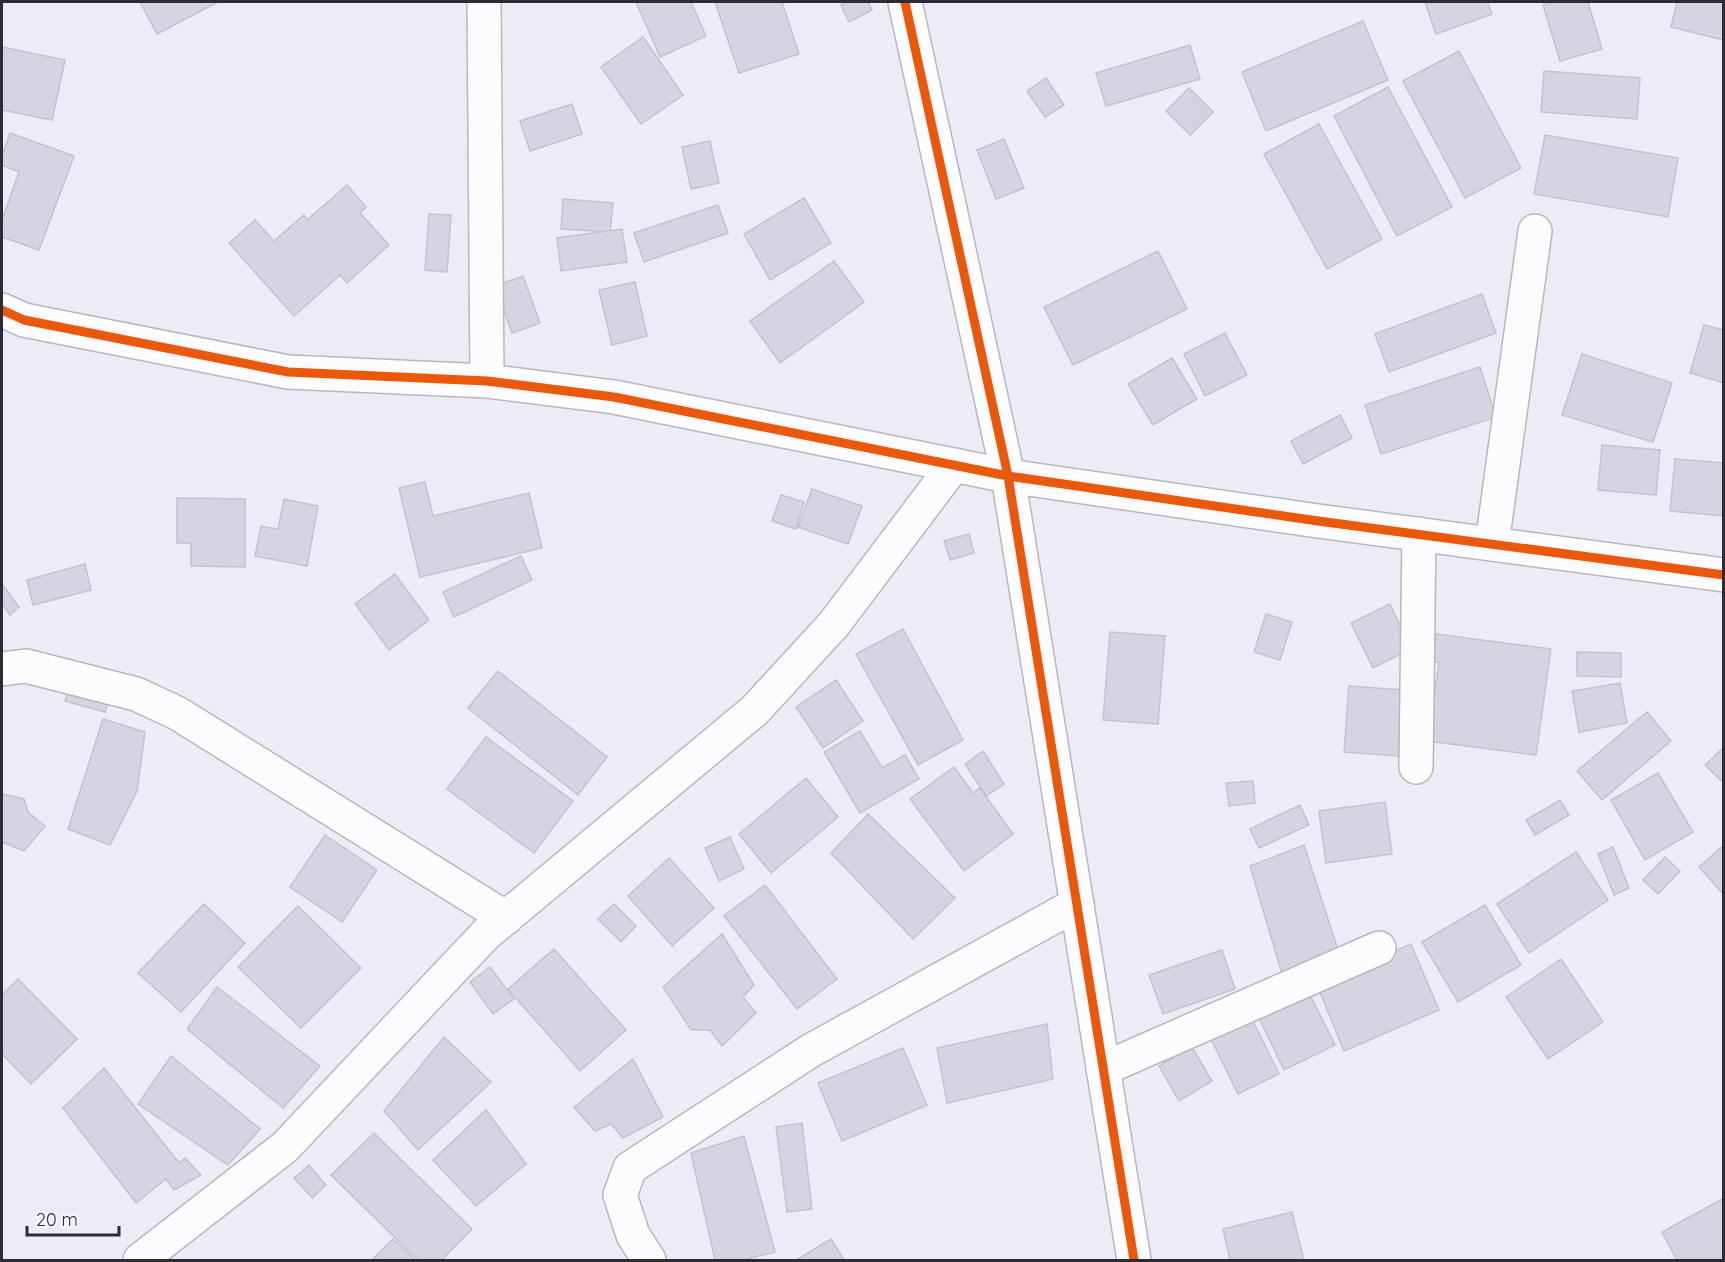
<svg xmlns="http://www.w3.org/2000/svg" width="1725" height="1262" viewBox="0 0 1725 1262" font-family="Quicksand,sans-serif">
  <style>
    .building { fill: #d8d3e1; stroke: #c5c2cb; stroke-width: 1.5 }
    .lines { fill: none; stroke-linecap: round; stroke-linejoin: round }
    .minor-casing { stroke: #b8b6be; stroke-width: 36 }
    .minor { stroke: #fcfcfe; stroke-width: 33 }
    .cycleway-casing { stroke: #f7f6fe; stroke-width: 13 }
    .cycleway { stroke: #e8590c; stroke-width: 9 }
  </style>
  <rect width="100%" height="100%" fill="#eeebf6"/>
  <g class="building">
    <path d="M140,2H218L157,34Z"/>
    <path d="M636,2H691L706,36L660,57Z"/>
    <path d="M715,2H782L799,54L739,73Z"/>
    <path d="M847,2H868L872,10L849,22L841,5Z"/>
    <path d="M1425,2H1487L1492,14L1436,34Z"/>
    <path d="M1554,2H1588L1602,49L1560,61L1543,5Z"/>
    <path d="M1677,2H1724V40L1671,27Z"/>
    <path d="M1363,21L1388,80L1266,131L1242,72Z"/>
    <path d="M643,37L683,95L641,124L601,67Z"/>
    <path d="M1190,45L1200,79L1106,106L1096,73Z"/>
    <path d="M2,47L65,60L52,120L2,110Z"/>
    <path d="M1459,51L1521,168L1465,198L1403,81Z"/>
    <path d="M1544,71L1640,78L1637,119L1541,112Z"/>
    <path d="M1046,78L1064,105L1045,117L1027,91Z"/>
    <path d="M1388,87L1452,207L1397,236L1334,116Z"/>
    <path d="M1189,88L1213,112L1190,135L1166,111Z"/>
    <path d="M572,104L582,134L530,151L520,121Z"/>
    <path d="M1319,124L1382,239L1327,269L1264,154Z"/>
    <path d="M10,133L74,156L39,250L2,237V220L19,172L2,165V156Z"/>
    <path d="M1545,135L1678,158L1668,217L1534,194Z"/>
    <path d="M1004,139L1024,188L996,199L977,150Z"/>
    <path d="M710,141L719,183L691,189L682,147Z"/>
    <path d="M347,185L366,207L360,213L389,245L347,283L340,275L294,316L229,243L255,220L274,241L304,215L307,220Z"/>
    <path d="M804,198L831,243L770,280L744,234Z"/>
    <path d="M563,199L613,203L610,232L561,229Z"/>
    <path d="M718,205L728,233L644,262L634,233Z"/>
    <path d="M429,214L451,215L447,272L425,270Z"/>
    <path d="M622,229L627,262L561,271L557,238Z"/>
    <path d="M1158,251L1187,309L1073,365L1044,307Z"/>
    <path d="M834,261L864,302L780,363L750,321Z"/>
    <path d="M523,276L540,323L512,333L495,286Z"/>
    <path d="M635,282L647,336L612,345L599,290Z"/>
    <path d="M1482,294L1496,333L1389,372L1375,334Z"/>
    <path d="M1704,325L1724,330V383L1690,373Z"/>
    <path d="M1225,333L1247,375L1205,396L1184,354Z"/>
    <path d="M1582,354L1672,383L1653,442L1562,415Z"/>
    <path d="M1172,358L1197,399L1153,425L1128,384Z"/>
    <path d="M1480,367L1496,417L1381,454L1365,405Z"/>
    <path d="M1340,415L1352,438L1303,464L1291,441Z"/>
    <path d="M1602,445L1660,450L1656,495L1598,490Z"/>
    <path d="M1675,459L1724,463V516L1670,511Z"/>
    <path d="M425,482L433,516L529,493L542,548L420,577L399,488Z"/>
    <path d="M812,489L862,506L848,544L798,527Z"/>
    <path d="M781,495L804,502L796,529L772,521Z"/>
    <path d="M177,498L245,499V567L191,566V543H177Z"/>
    <path d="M284,499L318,506L307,566L255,556L261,526L278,529Z"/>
    <path d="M969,534L974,553L950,560L944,541Z"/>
    <path d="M521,556L532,580L454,617L443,592Z"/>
    <path d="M85,564L91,590L33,605L27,580Z"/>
    <path d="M395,574L429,620L389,650L355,604Z"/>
    <path d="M2,584L19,607L10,615L2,603Z"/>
    <path d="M1390,604L1411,649L1373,668L1351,623Z"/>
    <path d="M1266,614L1292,622L1280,660L1254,652Z"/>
    <path d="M903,629L963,740L918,765L856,654Z"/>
    <path d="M1110,632L1165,636L1158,724L1103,720Z"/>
    <path d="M1436,634L1551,649L1536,755L1428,741L1439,662L1432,661Z"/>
    <path d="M1577,652L1621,653V677L1577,676Z"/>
    <path d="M498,671L607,757L578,795L468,708Z"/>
    <path d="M73,674L113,686L105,712L65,701Z"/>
    <path d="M836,680L863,721L823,748L796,707Z"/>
    <path d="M1620,683L1627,723L1579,732L1572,691Z"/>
    <path d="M1349,686L1405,690L1400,756L1344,752Z"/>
    <path d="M1647,712L1671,741L1602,800L1577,771Z"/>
    <path d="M103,719L145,732L137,791L110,845L68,829Z"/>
    <path d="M860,731L882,768L905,755L919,779L860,813L824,752Z"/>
    <path d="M486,737L573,801L534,853L447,789Z"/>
    <path d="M1724,747V783L1705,765Z"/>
    <path d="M983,751L1004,784L986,796L965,764Z"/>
    <path d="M954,767L973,793L980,788L1013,834L964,871L910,799Z"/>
    <path d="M1658,773L1693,832L1645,860L1611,800Z"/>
    <path d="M806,778L838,817L771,873L739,834Z"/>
    <path d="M1253,781L1255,803L1229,806L1226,783Z"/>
    <path d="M2,794L24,799L28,812L45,826L24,851L2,842Z"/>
    <path d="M1560,800L1569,815L1535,835L1526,820Z"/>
    <path d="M1385,802L1392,854L1326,863L1319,811Z"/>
    <path d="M1300,805L1309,825L1259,848L1250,829Z"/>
    <path d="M868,814L955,898L913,939L831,853Z"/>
    <path d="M325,835L377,870L342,922L290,887Z"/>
    <path d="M730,837L744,869L719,881L705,848Z"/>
    <path d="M1304,845L1340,956L1282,974L1250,866Z"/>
    <path d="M1724,845V895L1699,867Z"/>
    <path d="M1613,847L1629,888L1614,895L1598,854Z"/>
    <path d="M1576,852L1608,900L1529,953L1497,904Z"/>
    <path d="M1665,857L1680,871L1658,894L1643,880Z"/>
    <path d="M669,858L714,908L672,946L628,896Z"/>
    <path d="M765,885L837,979L797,1009L724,916Z"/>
    <path d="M204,904L245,943L181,1012L138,973Z"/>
    <path d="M614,904L636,926L621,942L598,919Z"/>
    <path d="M1485,905L1521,965L1458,1002L1422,942Z"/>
    <path d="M298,906L361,968L301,1028L238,967Z"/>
    <path d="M722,934L754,985L743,997L756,1013L722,1046L710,1030H691L663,987Z"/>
    <path d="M1411,944L1439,1010L1344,1051L1317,985Z"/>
    <path d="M554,949L626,1030L580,1071L508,989Z"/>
    <path d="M1222,950L1235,989L1163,1014L1149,975Z"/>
    <path d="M1561,959L1603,1022L1548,1059L1506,997Z"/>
    <path d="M490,967L514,999L493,1014L470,982Z"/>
    <path d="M18,979L77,1039L31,1084L2,1054V995Z"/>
    <path d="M217,987L320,1066L283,1108L187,1029Z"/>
    <path d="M1307,989L1335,1045L1284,1070L1257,1014Z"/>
    <path d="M1252,1019L1279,1074L1238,1094L1211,1039Z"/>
    <path d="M1047,1024L1053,1079L947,1103L937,1048Z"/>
    <path d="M444,1037L491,1082L418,1150L384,1111Z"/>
    <path d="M1192,1047L1212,1081L1179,1101L1159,1066Z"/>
    <path d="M903,1048L927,1105L842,1141L818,1083Z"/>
    <path d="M171,1056L260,1129L228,1165L138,1104Z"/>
    <path d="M633,1059L663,1117L623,1138L611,1124L595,1131L574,1107Z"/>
    <path d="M104,1068L179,1163L185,1158L201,1175L174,1190L166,1179L136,1203L63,1108Z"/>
    <path d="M486,1110L526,1164L476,1206L433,1160Z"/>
    <path d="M802,1123L812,1209L787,1212L776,1127Z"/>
    <path d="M374,1133L472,1229L442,1260H418L331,1175Z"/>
    <path d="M744,1136L775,1252L742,1260H715L691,1153Z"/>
    <path d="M309,1165L326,1185L312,1198L294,1178Z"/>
    <path d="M1724,1198V1260H1677L1662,1232Z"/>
    <path d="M1292,1212L1304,1260H1230L1223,1229Z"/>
    <path d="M393,1239L415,1260H372Z"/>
    <path d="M831,1239L844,1260H796Z"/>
  </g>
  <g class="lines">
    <g class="minor-casing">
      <g id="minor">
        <path d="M484,2L487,381"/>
        <path d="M905,2L1008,476L1134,1260"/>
        <path d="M2,310L24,320L288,372L487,381L614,397L1008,476L1318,521L1724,575"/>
        <path d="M1492,544L1535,231"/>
        <path d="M2,669L26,666L136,694L177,713L506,918"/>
        <path d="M1416,767L1419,534"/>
        <path d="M1103,1069L1379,948"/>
        <path d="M140,1260L285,1147L486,934L755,710L834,624L954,465"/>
        <path d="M649,1260L633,1235L620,1195L630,1168L810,1051L1077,904"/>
      </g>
    </g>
    <use href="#minor" class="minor"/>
    <g class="cycleway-casing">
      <g id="cycleway">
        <path d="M905,2L1008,476L1134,1260"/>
        <path d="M2,310L24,320L288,372L487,381L614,397L1008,476L1318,521L1724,575"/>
      </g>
    </g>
    <use href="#cycleway" class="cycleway"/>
  </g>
  <rect width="1725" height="1262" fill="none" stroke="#2d2c34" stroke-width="6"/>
  <path d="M27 1226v9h92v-9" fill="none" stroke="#2d2c34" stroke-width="3"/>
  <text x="36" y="1226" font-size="18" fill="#2d2c34" stroke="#f7f6fe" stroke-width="4.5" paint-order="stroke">20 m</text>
</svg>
